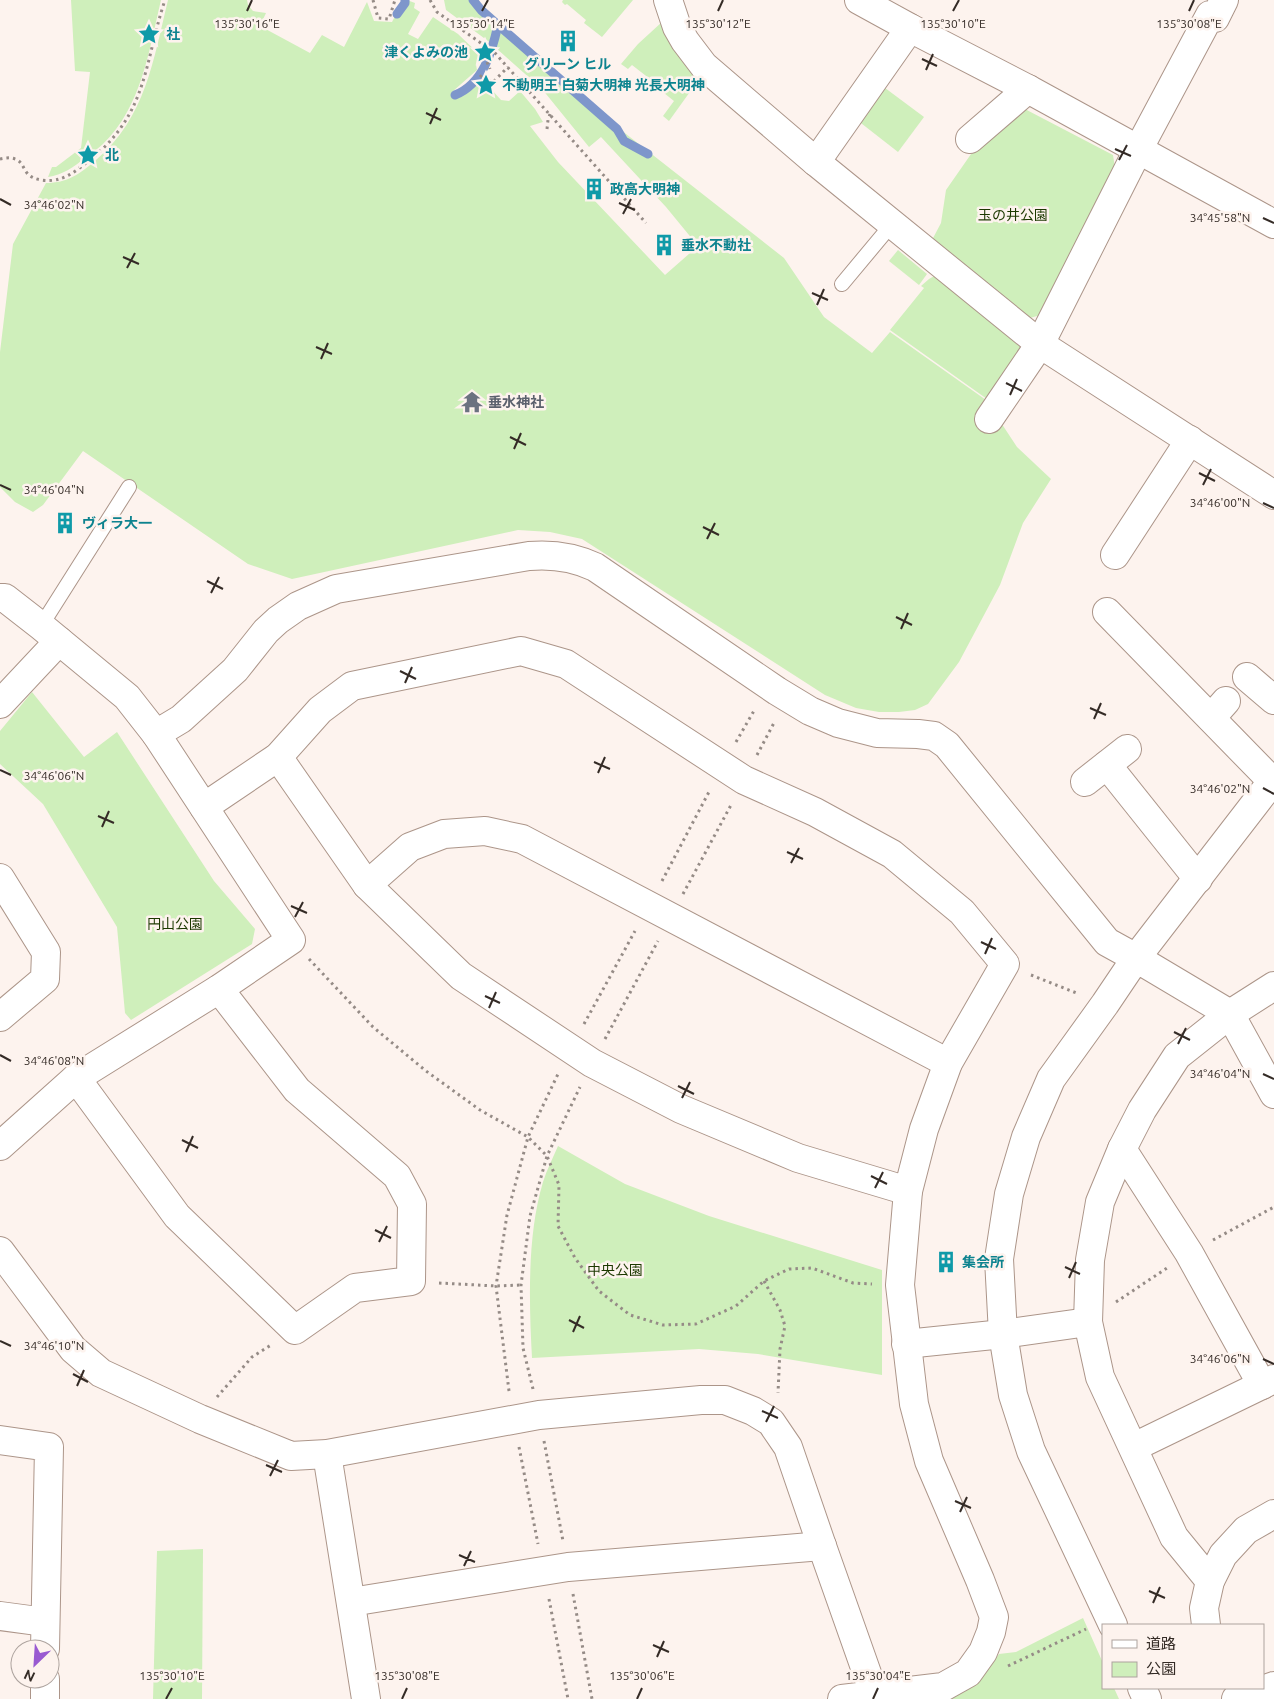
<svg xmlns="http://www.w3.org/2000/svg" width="1274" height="1699" viewBox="0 0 1274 1699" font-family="Ubuntu,'Noto Sans JP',sans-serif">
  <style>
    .green { fill: #cfefbb }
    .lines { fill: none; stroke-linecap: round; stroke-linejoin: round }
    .stream { stroke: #7e96cb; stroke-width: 9 }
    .service-casing { stroke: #ac9589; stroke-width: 16 }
    .minor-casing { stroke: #ac9589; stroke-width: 30 }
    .path { stroke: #958b86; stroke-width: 3; stroke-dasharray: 2.5 4; stroke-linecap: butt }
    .service { stroke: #fff; stroke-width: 14 }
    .minor { stroke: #fff; stroke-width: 28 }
    .ticks { fill: none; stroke: #342b26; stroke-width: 2 }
    .labels { text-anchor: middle; stroke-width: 5; stroke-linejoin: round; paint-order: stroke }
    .culture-label { font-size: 14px; font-weight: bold; fill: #0d838f; stroke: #fdf3ee; text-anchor: start }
    .park-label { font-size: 14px; fill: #1c3900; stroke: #fdf3ee }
    .worship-label { font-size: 14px; font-weight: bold; fill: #5b616d; stroke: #fdf3ee; text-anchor: start }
    .ticks-label { font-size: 12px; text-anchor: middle; fill: #342b26; stroke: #fdf3ee; stroke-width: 5; stroke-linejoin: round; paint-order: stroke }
  </style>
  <rect width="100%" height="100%" fill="#fdf3ee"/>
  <g class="green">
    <path d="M71,0H161C149,50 142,106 103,144C98,149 91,153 85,158C74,167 62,175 48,177L52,167H56L81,148L90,72L75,71Z"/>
    <path d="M168,0H247L248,5L253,11L266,13L260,26L310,53L322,35L344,47L367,2L374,21L392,22L395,16L398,17C403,13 407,6 407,0L415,3L414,8L420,12L408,34L418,39L433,17L458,34L481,56L476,65L477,70L452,92V96L456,99L467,93L483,80L501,100L509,101L520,91L535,109L543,122L530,126L558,162L665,275L698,246L666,207L601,137L589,147L542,89L488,41L446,10L444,0H470C477,11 498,33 511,34L621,130L784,258L824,317L872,353L890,332L986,400L1017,447L1051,479L1023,523L1000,585L959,662L928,704L915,710L899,712H879L856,708L825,695L582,539L550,532L518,530L292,579L248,564L83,451L43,505L33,512L15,502L0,487V352L13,244L46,183C67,183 80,174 96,160C146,117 153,61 168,0Z"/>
    <path d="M563,0H633L602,37L584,23L586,20L567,4L565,5L562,2Z"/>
    <path d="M662,22L698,77L692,89L669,121L663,116L674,101L649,81L650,79L632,65L628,69L621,64L638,44Z"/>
    <path d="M881,85L924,117L898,152L857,120Z"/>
    <path d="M1021,107L1113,155L1115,168L1041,315L1026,319L932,240L941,223L946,190L985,134Z"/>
    <path d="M898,250L927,274L919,285L889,261Z"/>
    <path d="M936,275L1024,347L987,399L890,330L924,288L921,286L929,279Z"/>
    <path d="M32,692L84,757L117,732L214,881L255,929L252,944L131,1020L125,1013L117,927L43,804L0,764V731Z"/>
    <path d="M558,1146L625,1184L709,1216L882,1270V1375L758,1354L699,1349L532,1358C529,1302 527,1235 543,1182C547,1169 553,1158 558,1146Z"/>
    <path d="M203,1549L202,1699H153L157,1551Z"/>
    <path d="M1083,1618L1103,1663V1688H1114L1119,1699H944C972,1692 983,1676 999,1654L1016,1652Z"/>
  </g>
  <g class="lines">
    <g class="stream">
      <path d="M473,0L481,10L617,129L624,141L648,154"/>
      <path d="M397,14L405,3V0"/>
      <path d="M455,95C483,84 492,52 498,25"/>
    </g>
    <g class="service-casing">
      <g id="service">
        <path d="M842,284L892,224"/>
        <path d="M41,626L129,487"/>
      </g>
    </g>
    <g class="minor-casing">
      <g id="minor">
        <path d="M668,0L677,27L685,41L704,66L816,162L1040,344L1274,495"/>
        <path d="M859,0L910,28L1028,89L1274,224"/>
        <path d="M970,139L1028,89"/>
        <path d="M816,162L910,28"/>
        <path d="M989,419L1040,344L1138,150L1210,15L1215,18L1224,0"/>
        <path d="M1115,555L1190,440"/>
        <path d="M0,598H5L41,626L127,697L156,734L181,719L235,670L266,631L278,620L298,606L336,589L529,556C552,554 574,557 595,567L777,691L810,711L838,723L877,733L918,734L934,736L947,745L1107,942L1136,958L1274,779"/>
        <path d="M1107,612L1272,781"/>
        <path d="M1247,677L1274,700"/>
        <path d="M0,704L59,641"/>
        <path d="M1211,718L1226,701"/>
        <path d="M278,757L367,885L461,976L592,1063L681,1109L798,1158L908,1191"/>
        <path d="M1107,765L1198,879"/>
        <path d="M1085,782L1127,749"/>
        <path d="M204,807L278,757L320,710L352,686L521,651L566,664L744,780L815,812L892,854L962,912L1005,964L948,1063L924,1129L908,1191L900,1285L914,1404L929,1461L980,1580L994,1617L991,1632L983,1652L968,1673L943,1687L842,1699"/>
        <path d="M0,878L46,952L45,979L0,1017"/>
        <path d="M367,885L410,847L444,834L485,831L522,839L948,1063"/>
        <path d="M76,1078L177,1216L295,1330L355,1288L411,1281L412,1204L397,1176L297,1090L219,989"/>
        <path d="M0,1146L76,1078L219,989L291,940L156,734"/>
        <path d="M1122,1149L1189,1253L1262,1385"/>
        <path d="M0,1251L73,1349L101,1373L200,1419L291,1456L327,1454L539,1415L701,1400H725L753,1411L771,1422L788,1447L822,1546L875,1696"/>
        <path d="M906,1344L1003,1334L1088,1322"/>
        <path d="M0,1440L49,1447L45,1649"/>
        <path d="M1134,1447L1274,1379"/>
        <path d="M327,1454L366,1699"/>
        <path d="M1210,1581L1174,1537L1100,1377L1088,1322L1090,1260L1100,1202L1122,1149L1142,1110L1177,1056L1230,1014L1274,986"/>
        <path d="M351,1602L568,1567L822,1546"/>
        <path d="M0,1616L45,1622"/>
        <path d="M1113,1625L1031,1451L1013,1395L1003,1334L999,1259L1009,1194L1026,1137L1051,1079L1105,1004L1136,958L1230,1014L1274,1094"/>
        <path d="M1206,1625L1204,1608L1210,1581L1223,1555L1246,1530L1274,1514"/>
        <path d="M45,1679V1699"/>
        <path d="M1142,1688L1147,1699"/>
        <path d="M1236,1699L1274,1686"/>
      </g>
    </g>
    <g class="path">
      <path d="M373,0L378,18L389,19L395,0"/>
      <path d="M430,0L437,12L495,53L646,223"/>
      <path d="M487,62L490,69"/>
      <path d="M480,77L483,74L492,83L508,67"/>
      <path d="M547,129L548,120L550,114"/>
      <path d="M0,159C5,158 11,157 15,159C22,161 23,168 27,173C33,181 50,182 59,179C71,176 82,166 91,159C148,113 144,63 165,0"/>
      <path d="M736,742L755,709"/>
      <path d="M757,755L775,721"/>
      <path d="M662,881L710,790"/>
      <path d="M683,894L731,805"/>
      <path d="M309,959L373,1027L426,1071L480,1110L528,1137L547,1156L559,1185L558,1226L575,1258L599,1291L630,1315L663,1325L696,1324L736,1306L764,1281L789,1269L812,1268L853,1283L872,1284"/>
      <path d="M1031,975L1079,994"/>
      <path d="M584,1024L635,931"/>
      <path d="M605,1039L658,941"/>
      <path d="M1213,1240L1274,1207"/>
      <path d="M764,1281L780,1310L785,1326L780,1349L778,1393"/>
      <path d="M439,1283L496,1286L521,1285"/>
      <path d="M1116,1302L1167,1268"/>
      <path d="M533,1389L523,1348L521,1285L530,1216L547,1156L580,1087"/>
      <path d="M509,1391L496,1286L507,1215L528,1137L558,1074"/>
      <path d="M217,1397L252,1357L271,1345"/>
      <path d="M544,1441L563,1541"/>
      <path d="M519,1447L538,1544"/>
      <path d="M573,1594L592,1699"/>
      <path d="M549,1599L568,1699"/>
      <path d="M1008,1666L1086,1629"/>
    </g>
    <use href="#service" class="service"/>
    <use href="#minor" class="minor"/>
  </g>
  <path class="ticks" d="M247,11L252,0M482,11L488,0M718,11L723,0M953,11L959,0M1189,11L1194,0M922,59L937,66M926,70L933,54M426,113L441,120M430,124L437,108M1115,149L1131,156M1119,160L1127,145M0,199L11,205M619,203L635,210M623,214L631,199M1263,218L1274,223M123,257L139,264M127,268L135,253M812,293L828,300M817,305L824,289M316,347L332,354M321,359L328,343M1006,383L1022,391M1010,395L1017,379M510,437L526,445M514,449L521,433M1199,473L1215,481M0,485L11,490M1203,485L1211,469M1263,503L1274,508M703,527L719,535M707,539L715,523M207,581L223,589M211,593L219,577M896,617L912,625M901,629L908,613M400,671L416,679M405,683L412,667M1090,708L1106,715M1094,719L1101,703M594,762L610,769M0,770L11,775M598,773L605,757M1263,788L1274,794M98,816L114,823M102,827L109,811M787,852L803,859M791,863L799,848M291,906L307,913M295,917L303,902M981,942L996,949M985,954L992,938M485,996L500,1003M489,1008L496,992M1174,1032L1190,1040M1178,1044L1186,1028M0,1055L11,1061M1263,1074L1274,1079M678,1086L694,1094M682,1098L690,1082M182,1140L198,1148M186,1152L193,1136M871,1176L887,1184M875,1188L883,1172M375,1230L391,1238M379,1242L387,1226M1065,1267L1080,1274M1069,1278L1076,1262M569,1320L584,1328M573,1332L580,1316M0,1341L11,1346M1263,1359L1274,1364M73,1374L88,1382M77,1386L84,1370M762,1411L778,1418M766,1422L774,1406M266,1465L282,1472M270,1476L278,1460M955,1501L971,1508M960,1512L967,1497M459,1555L475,1562M464,1566L471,1551M1149,1591L1165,1598M1153,1603L1160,1587M653,1645L669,1652M657,1657L664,1641M166,1699L172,1688M402,1699L407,1688M637,1699L642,1688M873,1699L878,1688"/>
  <defs>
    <g id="sight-bare" transform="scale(1.725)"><path d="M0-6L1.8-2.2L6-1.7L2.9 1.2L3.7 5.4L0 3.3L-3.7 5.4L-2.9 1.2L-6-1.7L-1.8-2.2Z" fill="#0f9aa8" stroke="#fdf3ee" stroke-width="2.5" paint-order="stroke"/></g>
    <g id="building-bare" transform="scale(1.725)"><path d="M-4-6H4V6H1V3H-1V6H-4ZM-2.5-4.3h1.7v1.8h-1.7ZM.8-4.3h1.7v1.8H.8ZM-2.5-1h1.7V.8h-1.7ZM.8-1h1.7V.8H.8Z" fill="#0f9aa8" stroke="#fdf3ee" stroke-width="2.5" paint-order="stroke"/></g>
    <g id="temple-bare" transform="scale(1.725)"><path d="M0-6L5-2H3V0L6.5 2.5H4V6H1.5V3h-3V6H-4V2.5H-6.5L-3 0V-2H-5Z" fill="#6b7280" stroke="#fdf3ee" stroke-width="2.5" paint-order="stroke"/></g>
  </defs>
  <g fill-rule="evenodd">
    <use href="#sight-bare" x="149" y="34"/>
    <use href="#building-bare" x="568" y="41"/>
    <use href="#sight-bare" x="485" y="52"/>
    <use href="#sight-bare" x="486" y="85"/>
    <use href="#sight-bare" x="88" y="155"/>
    <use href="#building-bare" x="594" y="189"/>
    <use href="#building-bare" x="664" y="245"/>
    <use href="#temple-bare" x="472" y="402"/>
    <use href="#building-bare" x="65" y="523"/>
    <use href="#building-bare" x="946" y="1262"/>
  </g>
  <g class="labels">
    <g class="culture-label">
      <text x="166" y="39">社</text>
      <text x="468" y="57" text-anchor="end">津くよみの池</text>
      <text x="568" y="69" text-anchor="middle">グリーン ヒル</text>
      <text x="502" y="90">不動明王 白菊大明神 光長大明神</text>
      <text x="105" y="160">北</text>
      <text x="610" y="194">政高大明神</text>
      <text x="681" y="250">垂水不動社</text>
      <text x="82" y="528">ヴィラ大一</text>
      <text x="962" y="1267">集会所</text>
    </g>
    <g class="park-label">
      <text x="1013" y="220">玉の井公園</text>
      <text x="175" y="929">円山公園</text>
      <text x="615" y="1275">中央公園</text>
    </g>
    <g class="worship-label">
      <text x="488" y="407">垂水神社</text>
    </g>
  </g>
  <g class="ticks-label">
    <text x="247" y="28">135°30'16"E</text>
    <text x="482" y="28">135°30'14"E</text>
    <text x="718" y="28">135°30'12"E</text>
    <text x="953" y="28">135°30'10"E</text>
    <text x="1189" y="28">135°30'08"E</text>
    <text x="54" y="209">34°46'02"N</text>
    <text x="1220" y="222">34°45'58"N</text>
    <text x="54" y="494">34°46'04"N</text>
    <text x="1220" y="507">34°46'00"N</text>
    <text x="54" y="780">34°46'06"N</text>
    <text x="1220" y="793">34°46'02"N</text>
    <text x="54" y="1065">34°46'08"N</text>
    <text x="1220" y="1078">34°46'04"N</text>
    <text x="54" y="1350">34°46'10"N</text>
    <text x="1220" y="1363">34°46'06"N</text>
    <text x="172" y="1680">135°30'10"E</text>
    <text x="407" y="1680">135°30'08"E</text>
    <text x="642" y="1680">135°30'06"E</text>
    <text x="878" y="1680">135°30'04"E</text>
  </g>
  <rect x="1102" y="1624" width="162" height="65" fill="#fdf3ee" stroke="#ada39e"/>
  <rect x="1112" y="1640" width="25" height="8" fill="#ffffff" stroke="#ada39e"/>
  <text x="1146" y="1649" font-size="15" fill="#342b26">道路</text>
  <rect x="1112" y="1662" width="25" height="15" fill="#cfefbb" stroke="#ada39e"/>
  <text x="1146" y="1674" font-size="15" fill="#342b26">公園</text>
  <g transform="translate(35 1664) rotate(205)"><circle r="24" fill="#fdf3ee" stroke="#ada39e"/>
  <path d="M0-4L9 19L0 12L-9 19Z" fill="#995ad1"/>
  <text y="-8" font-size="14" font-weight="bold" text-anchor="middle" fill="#342b26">N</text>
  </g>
</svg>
